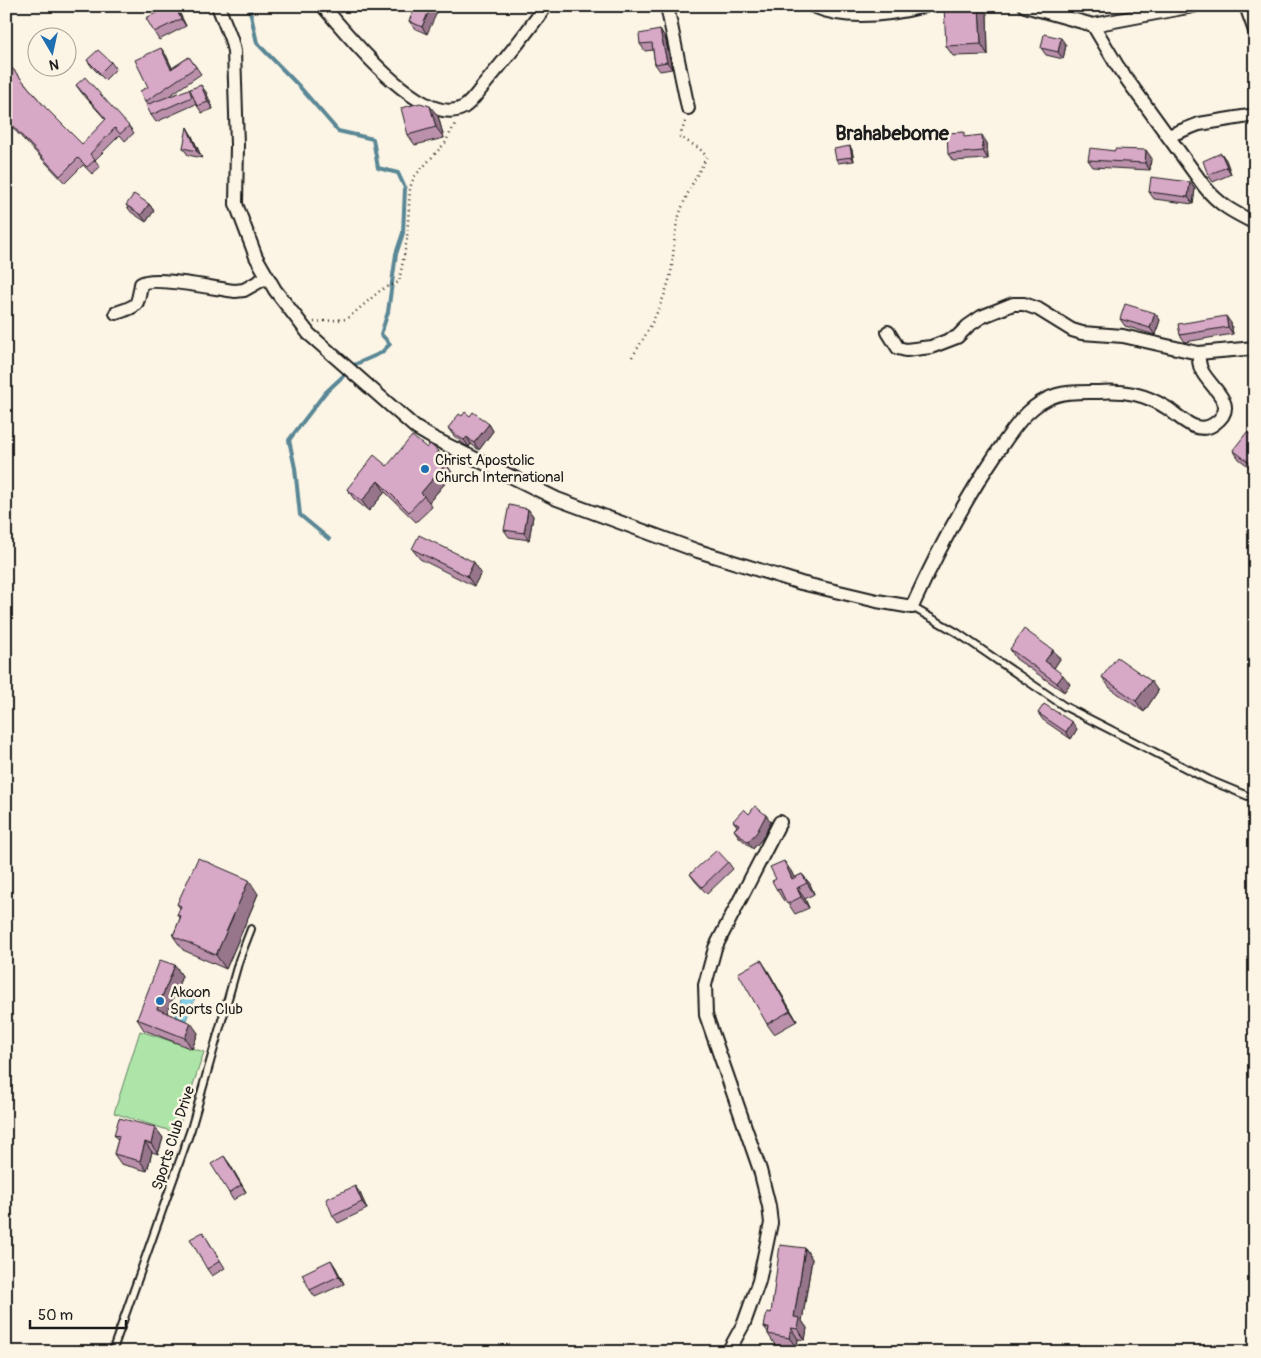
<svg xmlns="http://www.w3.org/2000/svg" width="1261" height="1358" viewBox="0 0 1261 1358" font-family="Pangolin,sans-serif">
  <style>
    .green { fill: #ade5a8; stroke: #648062 }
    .water { fill: #84cfe5; stroke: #5a8795 }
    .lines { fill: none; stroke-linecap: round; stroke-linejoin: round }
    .stream { stroke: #5a8795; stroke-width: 4 }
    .service-casing { stroke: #1c1c1c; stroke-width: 10 }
    .minor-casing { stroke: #1c1c1c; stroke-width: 16 }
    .path { stroke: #1c1c1c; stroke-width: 2.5; stroke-dasharray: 1 4; stroke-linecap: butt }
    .service { stroke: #fcf5e5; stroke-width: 6 }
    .minor { stroke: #fcf5e5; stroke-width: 12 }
    .wall { fill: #ba90ab; stroke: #1c1c1c }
    .shaded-wall { fill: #97768b; stroke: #1c1c1c }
    .building { fill: #d8a8c7; stroke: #1c1c1c }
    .poi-dot { fill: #1f6fb2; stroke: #fcf5e5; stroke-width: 2 }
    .labels { text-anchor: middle; stroke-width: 5; stroke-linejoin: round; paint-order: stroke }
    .poi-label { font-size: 15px; fill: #1c1c1c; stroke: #fcf5e5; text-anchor: start }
    .street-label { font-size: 15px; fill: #1c1c1c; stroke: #fcf5e5 }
    .district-label { font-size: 20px; font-weight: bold; fill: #1c1c1c; stroke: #fcf5e5 }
  </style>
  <rect width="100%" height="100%" fill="#fcf5e5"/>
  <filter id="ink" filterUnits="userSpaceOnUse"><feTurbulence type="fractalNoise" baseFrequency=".02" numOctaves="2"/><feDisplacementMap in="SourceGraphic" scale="10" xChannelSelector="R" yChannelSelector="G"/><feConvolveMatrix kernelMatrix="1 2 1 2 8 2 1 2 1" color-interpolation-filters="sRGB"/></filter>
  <g filter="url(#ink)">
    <path class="green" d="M140,1031L204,1052L177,1133L114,1113Z"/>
    <path class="water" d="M185,989L197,993L186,1020L175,1016Z"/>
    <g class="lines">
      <path class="stream" d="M249,6L257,43L299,86L338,131L373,139L378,168L398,173L405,188L403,233L396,254L388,312L381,334L390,344L381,353L356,364L325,393L289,440L295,468L300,515L329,539"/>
      <g class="service-casing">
        <g id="service">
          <path d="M912,607L956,632L1064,706L1209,780L1255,799"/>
          <path d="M112,1352L191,1129L239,960L251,929"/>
        </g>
      </g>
      <g class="minor-casing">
        <g id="minor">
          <path d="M218,6L231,39L234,51L237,145L236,204L256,257L275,290L309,334L416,428L433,438L557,499L698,551L801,583L877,601L912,607C936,554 963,503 996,454C1010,434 1024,410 1047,399C1062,391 1081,392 1099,392C1124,390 1145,394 1167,408C1180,417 1197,436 1214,424C1241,405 1211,389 1202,371C1199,366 1199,359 1198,353"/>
          <path d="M323,6C346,33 424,131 464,107C472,102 478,92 484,85C505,60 524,36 543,10"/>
          <path d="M667,6L688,108"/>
          <path d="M813,6C847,21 890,15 925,6"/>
          <path d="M1025,6L1093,25L1193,6"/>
          <path d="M1246,6L1255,31"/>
          <path d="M1093,25L1118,67L1204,186C1219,205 1233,212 1255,223"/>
          <path d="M1168,136L1199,124L1255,115"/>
          <path d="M116,313C139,305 137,307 141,284C152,275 217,289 235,291L244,290L267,277"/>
          <path d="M888,332L898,348L906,350L931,347L957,337L968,326L981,317L1013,304H1024L1038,309L1072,330L1082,333L1123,336L1198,353L1255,348"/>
          <path d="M728,1352L744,1323L759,1281L771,1223L769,1206L760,1170L706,1015L705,985L715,948L780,822"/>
        </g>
      </g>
      <g class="path">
        <path d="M314,322L347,319L382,289L399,282L407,239L410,188L414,177L445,143L456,122"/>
        <path d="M632,357C649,331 662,306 670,277C674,260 673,241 677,223C683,200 695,178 707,157L699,148L680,137L686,119"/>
      </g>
      <use href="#service" class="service"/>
      <use href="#minor" class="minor"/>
    </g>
    <g class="wall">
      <path d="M416,6L427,34L414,28L409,21Z"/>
      <path d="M179,12L186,26L159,40L154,32Z"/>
      <path d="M987,14L988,55L953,56L946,46Z"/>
      <path d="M660,30L665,37L672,69L660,71L655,64L653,50L645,51L640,44Z"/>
      <path d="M1066,45L1063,59L1046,55L1041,48Z"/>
      <path d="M166,55L172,68L189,57L201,74L166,98L206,92L213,109L202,113L196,104L156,122L151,115L147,105L145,102L148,87Z"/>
      <path d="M87,60L111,62L116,69L105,80L92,67Z"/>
      <path d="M6,61L45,107L82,144L106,120L81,92L76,85L129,126L134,133L125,141L120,135L95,160L100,167L92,174L83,165L65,183L6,121V95L13,89L6,82Z"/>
      <path d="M438,116L444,138L415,145L408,135Z"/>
      <path d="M191,134L202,158L188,155L183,148Z"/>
      <path d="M967,137L987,143L988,159L953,161L948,154Z"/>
      <path d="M850,146L852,150L854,161L838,163L836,159Z"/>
      <path d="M1221,153L1226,160L1231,174L1213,182L1208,175Z"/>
      <path d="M1151,157L1150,170L1093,167L1088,160Z"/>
      <path d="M1190,182L1195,189L1193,204L1154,199L1149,192Z"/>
      <path d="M149,204L154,211L146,222L131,212L126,205Z"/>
      <path d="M1155,313L1160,320L1155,335L1125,326L1120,319Z"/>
      <path d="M1231,323L1233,334L1185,342L1180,335Z"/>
      <path d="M462,416H470L489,424L493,431L479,450L471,444L469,447L465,445L453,435L448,428Z"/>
      <path d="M1255,438V471L1239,459L1233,450Z"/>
      <path d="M427,448L438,451L445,461L444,462L453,474L429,502L432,507L416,522L385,492L369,511L354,499L347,489L387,466Z"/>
      <path d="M528,509L533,516L529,540L509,537L504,530Z"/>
      <path d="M412,549L481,573L474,586L420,559Z"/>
      <path d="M1010,649L1053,650L1060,659L1054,668L1070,684L1064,692L1016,659Z"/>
      <path d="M1102,677L1158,691L1144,712L1110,688Z"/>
      <path d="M1038,713L1077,729L1071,739L1043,720Z"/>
      <path d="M749,814L771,822L762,839L753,849L739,837L734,830L737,826L733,821Z"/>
      <path d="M728,862L733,869L707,894L695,881L690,874Z"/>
      <path d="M791,871L794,878L802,874L810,884L814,894L805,899L809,908L795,914L786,900L784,901L777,890L776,879Z"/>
      <path d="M258,894L226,969L183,950L173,936L180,919L177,915L180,908L177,904Z"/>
      <path d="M761,960L768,971L797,1021L774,1034L767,1024Z"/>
      <path d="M175,965L182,976L167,1013L198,1033L192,1049L144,1030L137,1019Z"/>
      <path d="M155,1127L163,1138L158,1154L152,1152L147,1171L121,1164L114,1154L118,1140L114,1135Z"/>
      <path d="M229,1163L246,1192L233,1200L229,1193Z"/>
      <path d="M360,1193L367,1209L338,1223L333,1216Z"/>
      <path d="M207,1239L225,1268L212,1276L207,1269Z"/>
      <path d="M805,1248L812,1259L802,1321L807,1328L805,1340L798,1339L797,1348L775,1345L768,1334V1332L764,1327L771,1313Z"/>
      <path d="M331,1260L336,1268L344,1284L315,1297L310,1290Z"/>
    </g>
    <g class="shaded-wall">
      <path d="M175,6L179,12L186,26L181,19Z"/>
      <path d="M431,6H440L427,34L422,27Z"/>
      <path d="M979,6H981L987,14L988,55L981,44Z"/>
      <path d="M660,30L665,37L672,69L667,62Z"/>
      <path d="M1061,38L1066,45L1063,59L1058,52Z"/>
      <path d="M161,48L166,55L176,76L171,69Z"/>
      <path d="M201,85L206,92L213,109L208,102Z"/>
      <path d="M430,106L438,116L444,138L436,127Z"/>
      <path d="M187,127L191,134L202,158L197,151Z"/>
      <path d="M982,135L987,143L988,159L983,151Z"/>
      <path d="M850,146L852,150L854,161L852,157Z"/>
      <path d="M1146,150L1151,157L1150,170L1145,163Z"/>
      <path d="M1221,153L1226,160L1231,174L1227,167Z"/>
      <path d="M1190,182L1195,189L1193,204L1188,197Z"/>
      <path d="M149,204L154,211L146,222L141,215Z"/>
      <path d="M1155,313L1160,320L1155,335L1150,328Z"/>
      <path d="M1226,316L1231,323L1233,334L1228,327Z"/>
      <path d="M489,424L493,431L479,450L474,443Z"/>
      <path d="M467,437L471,444L469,447L464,440Z"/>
      <path d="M438,451L445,461L442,465L435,454Z"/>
      <path d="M446,463L453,474L429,502L421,493Z"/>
      <path d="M378,481L385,492L369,511L362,501Z"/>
      <path d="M528,509L533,516L529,540L524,533Z"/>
      <path d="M474,562L481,573L474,586L467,576Z"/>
      <path d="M1053,650L1060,659L1052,671L1045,661Z"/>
      <path d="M1063,675L1070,684L1064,692L1057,683Z"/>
      <path d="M1151,681L1158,691L1144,712L1136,701Z"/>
      <path d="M1072,722L1077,729L1071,739L1066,732Z"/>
      <path d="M766,815L771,822L762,839L753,849L748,842Z"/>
      <path d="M784,861L791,871L800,889L792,879Z"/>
      <path d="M802,874L810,884L814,894L807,883Z"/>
      <path d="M249,880L258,894L226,969L216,955Z"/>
      <path d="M797,888L805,899L809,908L801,897Z"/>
      <path d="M761,960L768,971L797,1021L790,1011Z"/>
      <path d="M175,965L182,976L164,1020L157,1009Z"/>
      <path d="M191,1023L198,1033L192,1049L185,1038Z"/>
      <path d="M155,1127L163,1138L158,1154L151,1144Z"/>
      <path d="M145,1142L152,1152L147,1171L140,1161Z"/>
      <path d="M224,1156L229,1163L246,1192L241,1185Z"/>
      <path d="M355,1186L360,1193L367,1209L362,1202Z"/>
      <path d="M805,1248L812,1259L802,1321L807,1328L805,1340L798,1329L794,1317Z"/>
      <path d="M331,1260L336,1268L344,1284L339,1276Z"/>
      <path d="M791,1328L798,1339L797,1348L789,1338Z"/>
    </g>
    <g class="building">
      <path d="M170,6H175L181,19L154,32L146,18Z"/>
      <path d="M416,6H431L422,27L409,21Z"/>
      <path d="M944,6H979L981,44L946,46Z"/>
      <path d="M660,30L667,62L655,64L652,43L640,44L639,34Z"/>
      <path d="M1044,34L1061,38L1058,52L1041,48Z"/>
      <path d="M161,48L171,69L189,57L196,67L145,102L140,91L148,87L135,60Z"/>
      <path d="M98,50L111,62L100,73L87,60Z"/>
      <path d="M6,61L45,107L82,144L106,119L76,85L85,77L129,126L120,134L115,128L90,154L95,160L87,167L78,158L60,176L6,119V95L13,88L6,80Z"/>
      <path d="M201,85L208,102L197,106L190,89Z"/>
      <path d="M189,89L192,97L151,115L146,105Z"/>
      <path d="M420,103L430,106L436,127L408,135L401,108Z"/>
      <path d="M187,127L197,151L183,148Z"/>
      <path d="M964,132V137L982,135L983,151L948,154L947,133Z"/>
      <path d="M850,146L852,157L836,159L834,149Z"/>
      <path d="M1090,148L1115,151V149L1146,150L1145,163L1088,160Z"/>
      <path d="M1221,153L1227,167L1208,175L1203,161Z"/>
      <path d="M1151,177L1190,182L1188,197L1149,192Z"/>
      <path d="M134,194L149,204L141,215L126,205Z"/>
      <path d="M1125,304L1155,313L1150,328L1120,319Z"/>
      <path d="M1226,316L1228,327L1180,335L1178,324Z"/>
      <path d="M465,412L470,416L473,412L489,424L474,443L467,437L464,440L460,438L448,428L459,414L462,416Z"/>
      <path d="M1247,432L1255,438V467L1233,450Z"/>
      <path d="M412,436L427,448L430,444L438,451L435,454L446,463L421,493L424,496L409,512L378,481L362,501L347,489L374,455L387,466Z"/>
      <path d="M509,505L528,509L524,533L504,530Z"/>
      <path d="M419,535L474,562L467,576L412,549Z"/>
      <path d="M1024,629L1053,650L1045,661L1063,675L1057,683L1010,649Z"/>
      <path d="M1117,657L1151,681L1136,701L1102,677Z"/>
      <path d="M1044,704L1072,722L1066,732L1038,713Z"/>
      <path d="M755,806L766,815L757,832L748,842L734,830L739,825L733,821L744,809L749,814Z"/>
      <path d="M717,850L728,862L702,887L690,874Z"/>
      <path d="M198,858L249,880L216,955L173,936L181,916L177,915L181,906L177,904Z"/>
      <path d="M784,861L792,879L802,874L807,883L797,888L801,897L787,904L780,889L777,890L772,881L776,879L770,867Z"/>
      <path d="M160,960L175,965L157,1009L191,1023L185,1038L137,1019Z"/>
      <path d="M761,960L790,1011L767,1024L738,973Z"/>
      <path d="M119,1118L155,1127L151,1144L145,1142L140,1161L114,1154L119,1136L114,1135Z"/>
      <path d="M224,1156L241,1185L229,1193L211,1164Z"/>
      <path d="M355,1186L362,1202L333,1216L326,1199Z"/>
      <path d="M203,1232L220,1261L207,1269L190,1239Z"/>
      <path d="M780,1245L805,1248L794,1317L800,1318L798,1329L791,1328L789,1338L768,1334L769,1328L764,1327L767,1312L771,1313Z"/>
      <path d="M331,1260L339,1276L310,1290L302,1274Z"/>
    </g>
  </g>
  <g class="poi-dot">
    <circle cx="425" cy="469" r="5"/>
    <circle cx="160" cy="1001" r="5"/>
  </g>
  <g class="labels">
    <g class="poi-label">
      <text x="435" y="465">Christ Apostolic<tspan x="435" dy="17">Church International</tspan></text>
      <text x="170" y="997">Akoon<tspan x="170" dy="17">Sports Club</tspan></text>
    </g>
    <g class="street-label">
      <text transform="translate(173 1138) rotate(-72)" y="5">Sports Club Drive</text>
    </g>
    <g class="district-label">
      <text x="892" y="140">Brahabebome</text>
    </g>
  </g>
  <rect width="1261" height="1358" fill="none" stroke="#fcf5e5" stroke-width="25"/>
  <rect x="12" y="12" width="1236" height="1333" fill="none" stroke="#1c1c1c" stroke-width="2" filter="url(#ink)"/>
  <g transform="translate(52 52) rotate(171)"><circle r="24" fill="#fcf5e5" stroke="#a29e95"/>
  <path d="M0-4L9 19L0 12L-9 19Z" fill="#1f6fb2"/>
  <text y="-8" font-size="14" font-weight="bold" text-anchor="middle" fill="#1c1c1c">N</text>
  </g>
  <path d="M30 1320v8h96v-8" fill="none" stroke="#1c1c1c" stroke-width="2.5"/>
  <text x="38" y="1320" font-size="15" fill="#1c1c1c" stroke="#fcf5e5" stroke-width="4" paint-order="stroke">50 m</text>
</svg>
